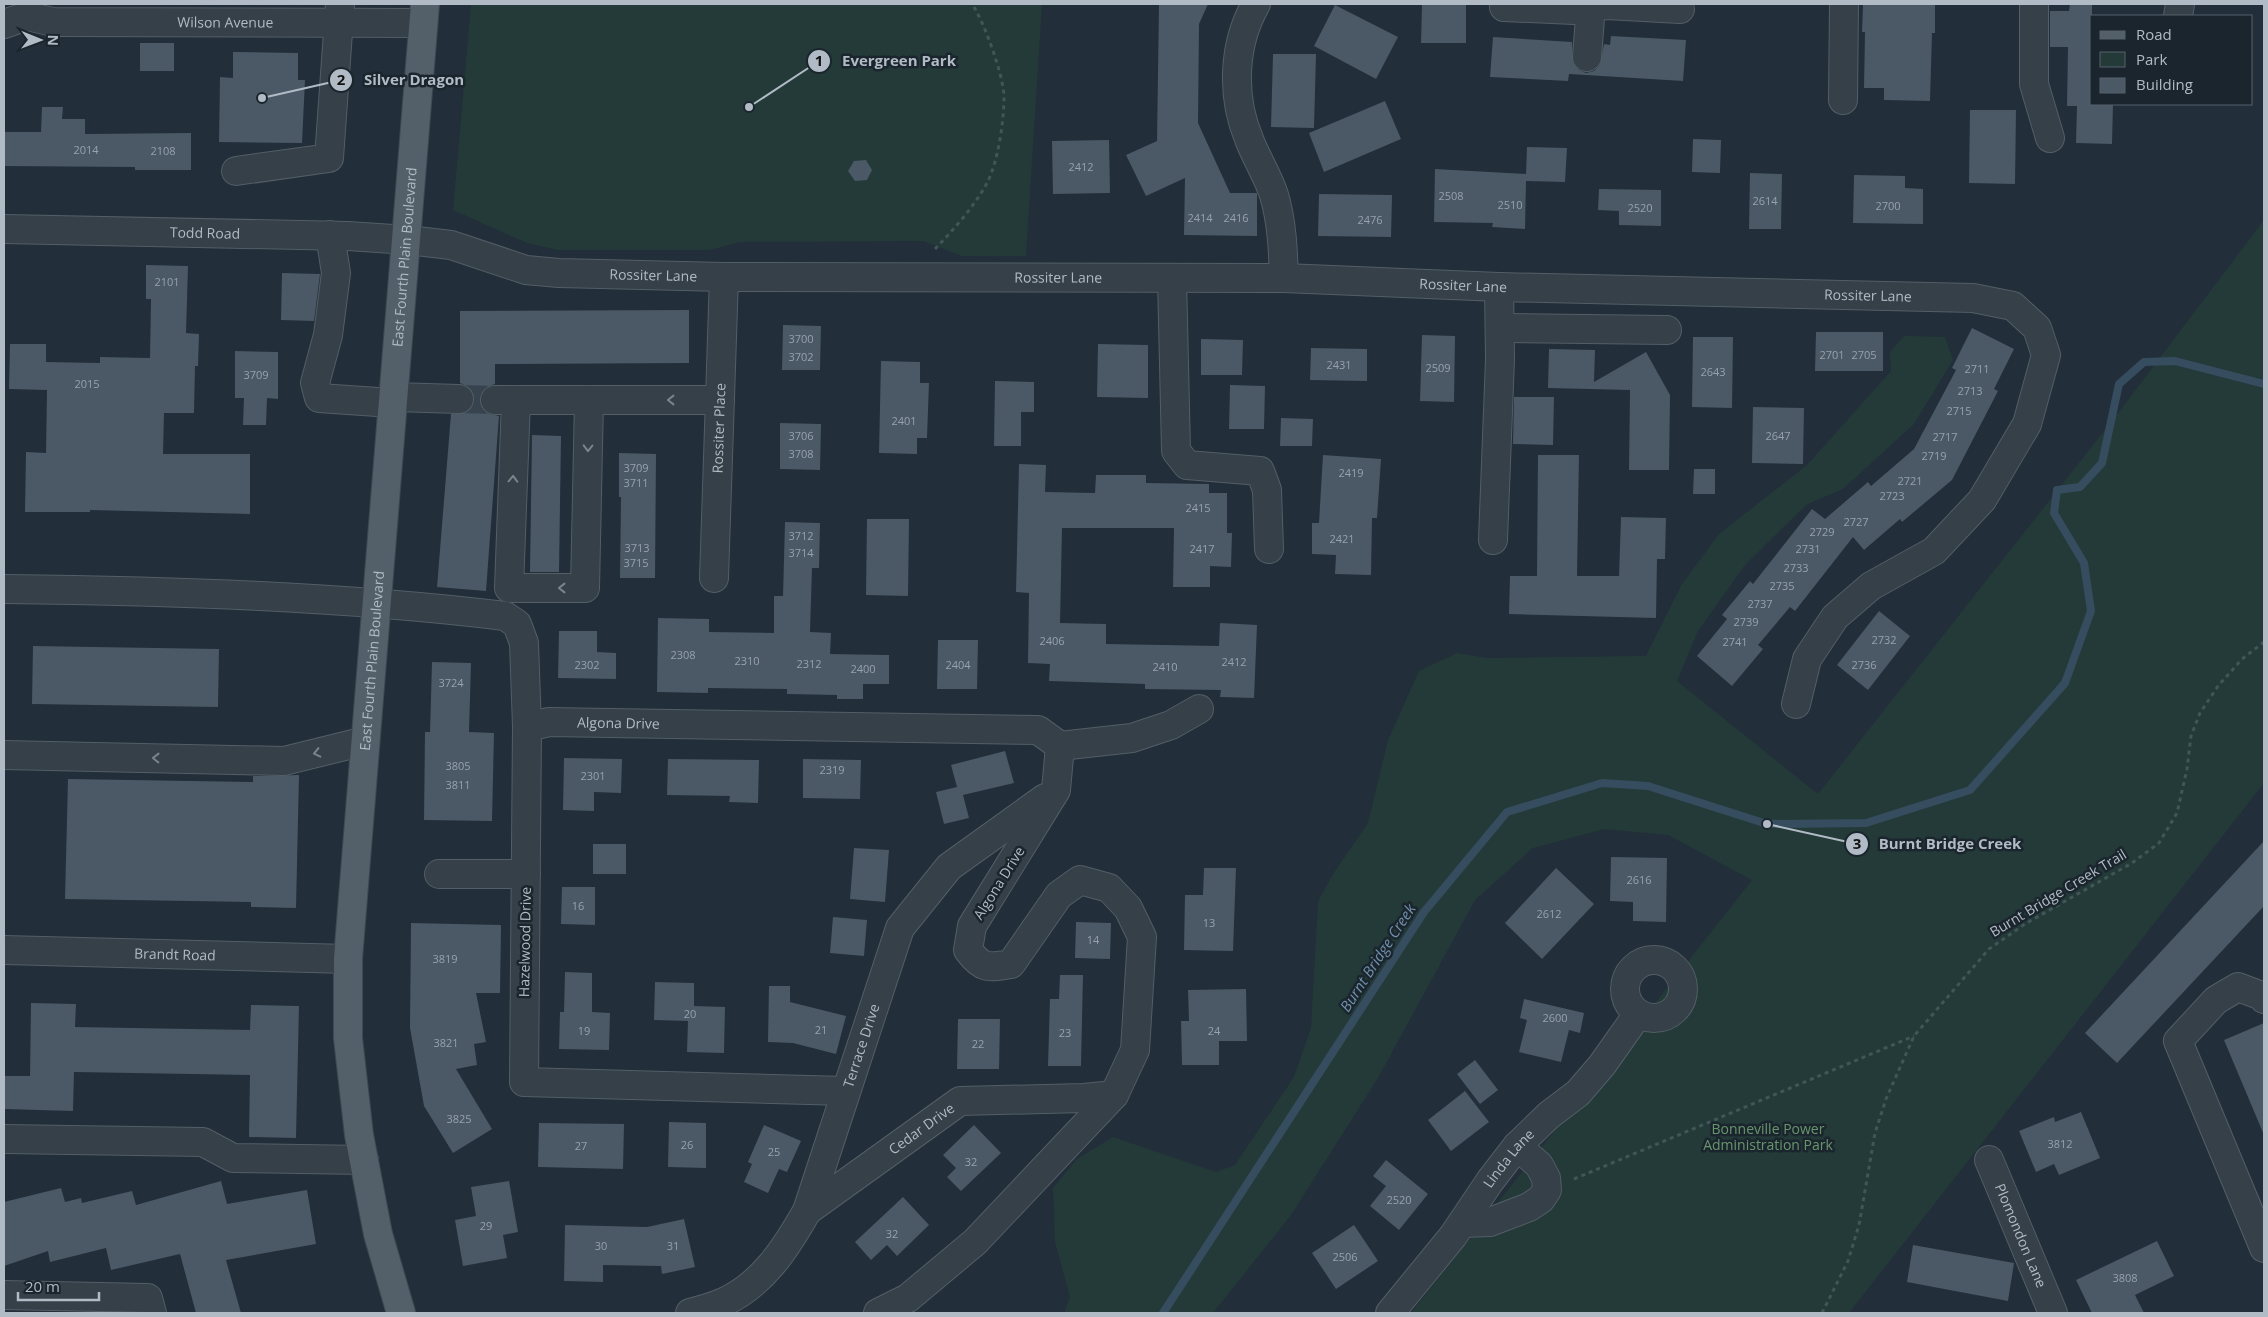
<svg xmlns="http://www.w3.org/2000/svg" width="2268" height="1317" viewBox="0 0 2268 1317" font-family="'Open Sans',sans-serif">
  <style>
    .green { fill: #243a39 }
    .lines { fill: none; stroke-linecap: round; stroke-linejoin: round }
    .stream { stroke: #364d60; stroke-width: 8 }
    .building { fill: #4a5965 }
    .minor-tunnel { stroke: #37434e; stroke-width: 28; stroke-dasharray: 28 14; stroke-linecap: butt }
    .minor-casing { stroke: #535e67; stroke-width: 30 }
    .major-casing { stroke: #3e4952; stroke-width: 30 }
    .path { stroke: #415656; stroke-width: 3; stroke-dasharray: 4 4; stroke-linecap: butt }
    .minor { stroke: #354049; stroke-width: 28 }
    .major { stroke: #535f69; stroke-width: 28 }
    .oneway { stroke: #79848d }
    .labels { text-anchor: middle; stroke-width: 5; stroke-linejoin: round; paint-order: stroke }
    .number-label { font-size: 11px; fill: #96a2ad }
    .street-label { font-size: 14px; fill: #b0bbc5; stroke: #1b252e }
    .park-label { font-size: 14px; fill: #68966c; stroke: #1b252e }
    .water-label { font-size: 15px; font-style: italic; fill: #7090a9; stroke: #1b252e }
    .leader { fill: none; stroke: #b0bbc5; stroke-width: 2 }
    .callout-dot { fill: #b0bbc5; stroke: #1b252e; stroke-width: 2 }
    .mark-label { font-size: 15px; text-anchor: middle; font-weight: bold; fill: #111 }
    .callout-label { font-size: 15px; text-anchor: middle; font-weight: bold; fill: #b0bbc5; stroke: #1b252e; stroke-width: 5; stroke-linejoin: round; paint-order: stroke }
  </style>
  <rect width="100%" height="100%" fill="#222e39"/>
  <g class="green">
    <path d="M471,4H1042L1026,256H962L923,241L740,242L710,250H558L527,243L453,210Z"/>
    <path d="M2264,220V783L1849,1313H1411L1752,880L1668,835L1604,829L1533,848L1475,900L1378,1078L1291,1215L1213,1313H1064L1070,1297L1055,1242L1053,1188L1077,1159L1113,1137L1216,1172L1235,1165L1294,1077L1311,1028L1318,901L1335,871L1368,823L1388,740L1419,671L1457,653L1487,658L1646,656L1682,584L1719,534L1807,465L1891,371L1890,352L1904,336L1945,337L1953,360L1914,424L1843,489L1806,505L1745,565L1698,631L1677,681L1818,794L2112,421Z"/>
  </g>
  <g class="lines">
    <path class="stream" d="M1163,1313L1424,912L1507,812L1602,783L1648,786L1767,824L1866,823L1970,790L2065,683L2091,611L2084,563L2054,513L2057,490L2080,487L2102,463L2119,384L2144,362L2175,361L2264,384"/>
  </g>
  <g class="building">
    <path d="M1159,4H1208L1199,24L1198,123L1230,193H1257V236L1184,235L1185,178L1146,196L1126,155L1157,141Z"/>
    <path d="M1422,4H1466V43H1421Z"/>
    <path d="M1863,4H1935V33H1932L1930,101L1884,100V88H1864L1865,32H1862Z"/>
    <path d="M2070,4H2092V104H2113L2112,144L2076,143L2077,106H2067L2068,47H2050V11H2069Z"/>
    <path d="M1335,5L1398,37L1376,79L1314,46Z"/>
    <path d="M1611,36L1686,40L1683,81L1569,74L1568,81L1490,77L1493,37L1572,42L1573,63L1579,70L1586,73L1594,71L1600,65L1604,44L1610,45Z"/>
    <rect x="140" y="43" width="34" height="28"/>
    <path d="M233,52L298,53V80H305L302,143L219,142L220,77L233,78Z"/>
    <path d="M1273,54H1316L1314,128L1271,127Z"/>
    <path d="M1385,101L1401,139L1324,172L1309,133Z"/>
    <path d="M42,107H63L62,119H85V134L191,133V170H135V167L4,166V132H41Z"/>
    <path d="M1970,110H2016L2015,184L1969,183Z"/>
    <path d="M1693,139L1721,140L1720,173L1692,172Z"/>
    <path d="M1109,140L1110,193L1053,194L1052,141Z"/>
    <path d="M1527,147L1567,148L1565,182L1526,181L1525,229L1492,227L1493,223L1434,222L1435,169L1526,174Z"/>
    <path d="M866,160L872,170L867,180L855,181L848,171L854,161Z"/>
    <path d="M1750,173L1782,174L1781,229H1749Z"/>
    <path d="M1854,175L1905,176V188L1923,189V224L1853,223Z"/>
    <path d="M1599,189L1661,190V226L1619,225V211L1598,210Z"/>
    <path d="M1319,194L1392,195L1391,237L1318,236Z"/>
    <path d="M146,265L188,266L186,333L199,334L198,366H195L194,413H164L163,454H250V514L90,510V512H25L26,452L46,453L47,390L9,389L10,344H46V362L100,363V357L150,358L151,299H146Z"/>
    <path d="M282,273L320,274L314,321L281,320Z"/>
    <path d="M689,310V363L495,364V384L487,387L481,393L479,400L481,407L487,413L499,416L486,591L437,587L451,414L467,412L472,407L475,400L472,391L467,386L460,383V311Z"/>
    <path d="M783,325L821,326L820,370H782Z"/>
    <path d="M1972,328L2014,349L1994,389L1998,391L1952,480L1902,522L1900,519L1864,550L1853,537L1795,611L1790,607L1758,645L1763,649L1732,686L1697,656L1727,619L1722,615L1750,581L1753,584L1812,509L1825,519L1868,482L1871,486L1914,449L1956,370L1952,368Z"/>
    <path d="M1816,332H1883V371H1815Z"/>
    <path d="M1422,335L1455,336L1454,402L1420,401Z"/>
    <path d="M1693,337H1733L1732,408L1692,407Z"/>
    <path d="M1201,339L1243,340L1242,375H1201Z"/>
    <path d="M1098,344L1148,345V398L1097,397Z"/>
    <path d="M1311,348L1367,349V381L1310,380Z"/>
    <path d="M1549,349L1595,350L1594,382L1646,352L1670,395L1669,470H1629L1630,390L1548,388Z"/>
    <path d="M235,351L278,352V399L267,398L266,425H243L244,398H235Z"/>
    <path d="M881,361L920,362V383H929L927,438H917V454L879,453Z"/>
    <path d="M995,381L1034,382V412H1021V446H994Z"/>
    <path d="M1230,385L1265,386L1264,429H1229Z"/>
    <path d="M1514,397H1554L1553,445L1513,444Z"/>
    <path d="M1753,407L1804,408L1803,464L1752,463Z"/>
    <path d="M1281,418L1313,419L1312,446H1280Z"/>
    <path d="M780,423L821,424L820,470L780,469Z"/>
    <path d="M532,435L561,436L559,572H530Z"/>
    <path d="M619,453L656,454L655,578H620L621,497H619Z"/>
    <path d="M1323,455L1381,459L1377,518H1372L1371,575L1335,574L1336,555L1312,554V523H1319Z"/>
    <path d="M1538,455H1579L1577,576H1619L1621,517L1666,518L1665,559H1657L1656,618L1509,614L1510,576H1537Z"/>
    <path d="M1019,464L1046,465L1045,492L1095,493L1096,475H1146V483L1209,484V493H1227V533H1232L1231,567L1210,566V587H1173L1174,528H1062L1060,623L1106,624V644L1219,646L1220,623L1257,625L1254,698L1220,697L1221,690L1145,689V684L1049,681L1050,664L1028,663L1029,593L1016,592Z"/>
    <path d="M1694,469H1715V494H1693Z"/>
    <path d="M867,519H909L908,596L866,595Z"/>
    <path d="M785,522L820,523L819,568H812L810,632L831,633L830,654L889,655V684H863V699H837V695L787,694V689L708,688V693L657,692L658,618L709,619V632L774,633V596H783Z"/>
    <path d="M1879,611L1910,636L1868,690L1837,665Z"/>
    <path d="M559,631H597V652L616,653V679L558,678Z"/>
    <path d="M938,640H978L977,689H937Z"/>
    <path d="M33,646L219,649L218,707L32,704Z"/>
    <path d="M432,662L471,663L469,732L494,733L492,821L424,820L425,732H430Z"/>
    <path d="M1005,751L1014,783L963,795L969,818L944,824L936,792L957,787L951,765Z"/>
    <path d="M564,758L622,759L621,793L594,792V811L563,810Z"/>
    <path d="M668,759L759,760L758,803L729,802L730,796L667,795Z"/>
    <path d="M803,759L861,760L860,799L803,798Z"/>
    <path d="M299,775L296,908L251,907V902L65,899L68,779L253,782V776Z"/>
    <path d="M2264,841V906L2117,1063L2085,1033Z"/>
    <rect x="593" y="844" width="33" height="30"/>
    <path d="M854,848L889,850L885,902L850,899Z"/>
    <path d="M1611,857L1667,858L1666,922L1633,921V902L1610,901Z"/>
    <path d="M1204,868H1236L1233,951L1184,950L1185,895H1203Z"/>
    <path d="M1556,868L1594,904L1542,959L1505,923Z"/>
    <path d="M562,887H595V925L561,924Z"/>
    <path d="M833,917L867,920L864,956L830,953Z"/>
    <path d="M1076,922L1111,923L1110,959L1075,958Z"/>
    <path d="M411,923L501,925L500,993H476L486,1042L474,1044L477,1065L456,1069L492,1129L453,1153L424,1106L410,1028Z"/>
    <path d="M565,972L592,973V1012L610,1013L609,1050L559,1049L560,1012H564Z"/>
    <path d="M1060,975H1083L1081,1066H1048L1050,999H1059Z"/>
    <path d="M655,982L694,983V1006L725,1007L724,1053L687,1052L688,1021L654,1020Z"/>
    <path d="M769,986H790V1002L846,1016L836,1054L793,1043L768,1042Z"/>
    <path d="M1246,989L1247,1041H1219V1065H1182L1181,1021H1189L1188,990Z"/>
    <path d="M1524,999L1584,1013L1580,1033L1569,1030L1561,1062L1519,1052L1527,1020L1520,1018Z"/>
    <path d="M31,1003L76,1004L75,1027L250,1030L251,1005L299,1006L296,1138L249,1137L250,1075L74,1072L73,1111L4,1109V1076H30Z"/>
    <path d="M958,1019H1000L999,1069H957Z"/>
    <path d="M2264,1023V1135L2224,1040Z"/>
    <path d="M1475,1060L1498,1090L1480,1104L1457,1074Z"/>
    <path d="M1465,1091L1489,1122L1451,1151L1428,1120Z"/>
    <path d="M2081,1112L2100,1158L2059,1175L2054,1164L2036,1172L2019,1131L2054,1117L2055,1122Z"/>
    <path d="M669,1122L706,1123V1168L668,1167Z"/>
    <path d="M539,1123L624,1124L623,1169L538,1167Z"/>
    <path d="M764,1125L801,1141L787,1172L779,1169L768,1193L744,1182L752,1164L748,1162Z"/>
    <path d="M974,1125L1001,1153L961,1191L947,1177L956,1168L943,1155Z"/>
    <path d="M1386,1160L1428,1194L1399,1230L1370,1206L1386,1186L1373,1176Z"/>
    <path d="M221,1181L227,1204L307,1190L316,1244L226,1260L241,1313H196L180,1254L111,1270L106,1248L50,1262L48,1251L4,1266V1202L61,1188L65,1202L81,1198L82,1203L132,1191L136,1205Z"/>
    <path d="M509,1181L518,1232L503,1235L507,1258L463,1266L455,1220L476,1216L471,1187Z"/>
    <path d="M903,1197L929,1225L897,1256L887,1245L871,1260L855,1242Z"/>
    <path d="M684,1219L695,1267L662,1274L661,1266L603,1265V1282L564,1281L565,1225L647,1227Z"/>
    <path d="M1354,1225L1378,1261L1336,1289L1312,1253Z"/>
    <path d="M2157,1241L2174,1276L2135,1295L2144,1313H2092L2076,1280Z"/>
    <path d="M1913,1245L2014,1263L2008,1301L1907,1282Z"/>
  </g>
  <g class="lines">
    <path class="minor-tunnel" d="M459,399L495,400"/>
    <g class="minor-casing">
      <g id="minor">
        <path d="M1256,4C1233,44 1231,96 1249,139C1256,158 1268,176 1274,195C1282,222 1283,250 1284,278"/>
        <path d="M2034,4V84L2050,138"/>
        <path d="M1504,7L1574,10L1607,5L1680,9"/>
        <path id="s1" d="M27,16L53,22L423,23"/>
        <path d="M2178,16L2180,4"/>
        <path d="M4,24L27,16"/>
        <path d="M1587,57L1591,4"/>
        <path d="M1843,100L1844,4"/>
        <path d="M236,171L329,158L340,4"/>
        <path id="s2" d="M4,229L348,236L408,240L451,245L526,270L559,273L724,277L1284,278L1499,287L1973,298L2013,306L2037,328L2046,355L2027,424L1982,500L1934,551L1871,586L1835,617L1807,659L1796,704"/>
        <path d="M330,235L336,273L328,335L315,383L319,398L392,403"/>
        <path d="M1172,278L1176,451L1187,465L1260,471L1267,490L1269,549"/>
        <path d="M1500,328L1667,330"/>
        <path d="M394,397L459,399"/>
        <path d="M495,400H720"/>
        <path d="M516,400L509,588H585L589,400"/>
        <path d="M1493,540L1500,359L1499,287"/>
        <path id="s3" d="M714,578L724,277"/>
        <path d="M4,589C171,591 339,596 505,616L517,624L524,643L527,727L524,1082L846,1091"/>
        <path id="s4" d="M527,727L549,722L1038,730L1060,746L1056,790L972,926L968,950C982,969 988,968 1011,964L1059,895L1080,880L1109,888L1128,908L1142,937L1135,1050L1114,1095L975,1242L908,1298L878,1313"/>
        <path d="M1060,746L1132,738L1171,725L1199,709"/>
        <path d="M4,755L284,761L365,741"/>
        <path d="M439,874H526"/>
        <path id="s5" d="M4,950L348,959"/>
        <circle cx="1654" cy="989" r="29"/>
        <path d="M2264,999L2262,996L2238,987L2216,1000L2178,1041L2264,1248"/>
        <path d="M4,1139L203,1142L233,1158L364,1160"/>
        <path id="s6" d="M1989,1160L2053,1313"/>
        <path id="s7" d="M807,1211L960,1101L1084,1098L1114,1095"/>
        <path d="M1462,1223L1490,1222L1529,1207L1541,1199L1547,1190L1546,1178L1539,1165L1517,1146"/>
        <path d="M4,1295L148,1298L152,1313"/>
        <path id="s8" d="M690,1313C701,1310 713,1307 724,1302C763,1284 786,1248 807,1211L900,928L949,867L1045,798"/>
        <path id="s9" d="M1390,1313L1453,1236L1490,1181L1517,1146L1549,1115L1578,1093L1602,1065L1638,1014"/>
      </g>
    </g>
    <g class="major-casing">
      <g id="major">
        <path id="s10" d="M401,1313L378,1234L359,1135L348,1038V959L425,4"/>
      </g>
    </g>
    <g class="path">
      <path d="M935,249C954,229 974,207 987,183C998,162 1004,121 1004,97C1004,77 984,21 972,4"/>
      <path d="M1574,1179L1914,1036"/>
      <path d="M1822,1313L1848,1261L1859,1225L1875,1133L1886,1099L1914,1036L1989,949L2025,924L2132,863L2159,843L2177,813L2187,769L2191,736L2200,713L2218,686L2242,659L2264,642"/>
    </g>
    <use href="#minor" class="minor"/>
    <use href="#major" class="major"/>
  </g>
  <defs><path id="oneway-chevron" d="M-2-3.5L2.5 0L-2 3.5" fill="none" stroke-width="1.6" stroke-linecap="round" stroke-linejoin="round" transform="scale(1.25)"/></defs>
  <g class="oneway">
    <use href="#oneway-chevron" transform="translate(671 400) rotate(-180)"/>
    <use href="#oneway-chevron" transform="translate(588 448) rotate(91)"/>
    <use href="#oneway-chevron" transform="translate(513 479) rotate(-88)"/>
    <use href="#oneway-chevron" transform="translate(562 588) rotate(180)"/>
    <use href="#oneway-chevron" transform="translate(317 753) rotate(167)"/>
    <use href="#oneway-chevron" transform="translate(156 758) rotate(-179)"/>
  </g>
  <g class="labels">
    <g class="number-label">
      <text x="86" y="154">2014</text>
      <text x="163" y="155">2108</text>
      <text x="1081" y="171">2412</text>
      <text x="1451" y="200">2508</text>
      <text x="1765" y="205">2614</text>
      <text x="1510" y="209">2510</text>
      <text x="1888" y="210">2700</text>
      <text x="1640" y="212">2520</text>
      <text x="1200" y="222">2414</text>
      <text x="1236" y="222">2416</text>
      <text x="1370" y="224">2476</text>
      <text x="167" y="286">2101</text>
      <text x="801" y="343">3700</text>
      <text x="1832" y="359">2701</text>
      <text x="1864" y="359">2705</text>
      <text x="801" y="361">3702</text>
      <text x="1339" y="369">2431</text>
      <text x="1438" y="372">2509</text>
      <text x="1977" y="373">2711</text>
      <text x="1713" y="376">2643</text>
      <text x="256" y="379">3709</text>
      <text x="87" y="388">2015</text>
      <text x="1970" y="395">2713</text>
      <text x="1959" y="415">2715</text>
      <text x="904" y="425">2401</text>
      <text x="801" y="440">3706</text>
      <text x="1778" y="440">2647</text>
      <text x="1945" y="441">2717</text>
      <text x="801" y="458">3708</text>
      <text x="1934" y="460">2719</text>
      <text x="636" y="472">3709</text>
      <text x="1351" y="477">2419</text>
      <text x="1910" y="485">2721</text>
      <text x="636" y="487">3711</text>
      <text x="1892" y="500">2723</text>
      <text x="1198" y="512">2415</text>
      <text x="1856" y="526">2727</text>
      <text x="1822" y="536">2729</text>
      <text x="801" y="540">3712</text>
      <text x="1342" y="543">2421</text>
      <text x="637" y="552">3713</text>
      <text x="1202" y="553">2417</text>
      <text x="1808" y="553">2731</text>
      <text x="801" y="557">3714</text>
      <text x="636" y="567">3715</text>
      <text x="1796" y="572">2733</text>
      <text x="1782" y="590">2735</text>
      <text x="1760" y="608">2737</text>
      <text x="1746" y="626">2739</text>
      <text x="1884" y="644">2732</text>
      <text x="1052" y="645">2406</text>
      <text x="1735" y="646">2741</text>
      <text x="683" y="659">2308</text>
      <text x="747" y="665">2310</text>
      <text x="1234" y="666">2412</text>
      <text x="809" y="668">2312</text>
      <text x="587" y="669">2302</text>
      <text x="958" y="669">2404</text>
      <text x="1864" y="669">2736</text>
      <text x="1165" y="671">2410</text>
      <text x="863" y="673">2400</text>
      <text x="451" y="687">3724</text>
      <text x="458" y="770">3805</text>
      <text x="832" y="774">2319</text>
      <text x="593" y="780">2301</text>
      <text x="458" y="789">3811</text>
      <text x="1639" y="884">2616</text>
      <text x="578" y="910">16</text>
      <text x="1549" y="918">2612</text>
      <text x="1209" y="927">13</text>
      <text x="1093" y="944">14</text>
      <text x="445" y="963">3819</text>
      <text x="690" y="1018">20</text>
      <text x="1555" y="1022">2600</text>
      <text x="821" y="1034">21</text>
      <text x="584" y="1035">19</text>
      <text x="1214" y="1035">24</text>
      <text x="1065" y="1037">23</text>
      <text x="446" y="1047">3821</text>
      <text x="978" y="1048">22</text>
      <text x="459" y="1123">3825</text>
      <text x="2060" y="1148">3812</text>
      <text x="687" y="1149">26</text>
      <text x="581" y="1150">27</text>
      <text x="774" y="1156">25</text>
      <text x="971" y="1166">32</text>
      <text x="1399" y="1204">2520</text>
      <text x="486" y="1230">29</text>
      <text x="892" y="1238">32</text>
      <text x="601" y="1250">30</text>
      <text x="673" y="1250">31</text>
      <text x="1345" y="1261">2506</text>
      <text x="2125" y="1282">3808</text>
    </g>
    <g class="street-label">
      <text dy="5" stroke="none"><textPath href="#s1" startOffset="199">Wilson Avenue</textPath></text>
      <text dy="5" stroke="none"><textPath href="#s2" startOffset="201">Todd Road</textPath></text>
      <text dy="5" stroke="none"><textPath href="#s10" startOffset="1064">East Fourth Plain Boulevard</textPath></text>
      <text dy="5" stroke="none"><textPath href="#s2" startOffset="654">Rossiter Lane</textPath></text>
      <text dy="5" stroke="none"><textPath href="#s2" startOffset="1059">Rossiter Lane</textPath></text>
      <text dy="5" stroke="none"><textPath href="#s2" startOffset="1464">Rossiter Lane</textPath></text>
      <text dy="5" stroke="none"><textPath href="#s2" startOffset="1869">Rossiter Lane</textPath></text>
      <text dy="5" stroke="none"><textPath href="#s3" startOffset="150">Rossiter Place</textPath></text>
      <text dy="5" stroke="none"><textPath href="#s10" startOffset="659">East Fourth Plain Boulevard</textPath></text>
      <text dy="5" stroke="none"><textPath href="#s4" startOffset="92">Algona Drive</textPath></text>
      <text transform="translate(999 883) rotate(-58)" y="5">Algona Drive</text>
      <text transform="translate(2058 893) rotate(-31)" y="5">Burnt Bridge Creek Trail</text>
      <text transform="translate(525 942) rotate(-89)" y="5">Hazelwood Drive</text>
      <text dy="5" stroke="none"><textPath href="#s5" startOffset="171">Brandt Road</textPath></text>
      <text dy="5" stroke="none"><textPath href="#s8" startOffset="335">Terrace Drive</textPath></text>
      <text dy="5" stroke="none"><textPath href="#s7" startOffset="141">Cedar Drive</textPath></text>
      <text dy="5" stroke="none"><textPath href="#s9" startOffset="195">Linda Lane</textPath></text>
      <text dy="5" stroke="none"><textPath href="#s6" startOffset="82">Plomondon Lane</textPath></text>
    </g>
    <g class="park-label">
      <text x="1768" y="1134">Bonneville Power<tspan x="1768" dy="16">Administration Park</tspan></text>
    </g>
    <g class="water-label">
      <text transform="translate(1378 958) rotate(-57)" y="5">Burnt Bridge Creek</text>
    </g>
  </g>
  <path class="leader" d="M749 107L819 61M262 98L341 80M1767 824L1857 844"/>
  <g class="callout-dot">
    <circle cx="749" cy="107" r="5"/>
    <circle cx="262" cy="98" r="5"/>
    <circle cx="1767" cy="824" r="5"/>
    <circle cx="819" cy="61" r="12"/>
    <circle cx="341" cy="80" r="12"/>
    <circle cx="1857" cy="844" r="12"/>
  </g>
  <g class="mark-label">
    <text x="819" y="66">1</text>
    <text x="341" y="85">2</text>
    <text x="1857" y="849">3</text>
  </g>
  <g class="callout-label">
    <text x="899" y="66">Evergreen Park</text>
    <text x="414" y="85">Silver Dragon</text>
    <text x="1950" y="849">Burnt Bridge Creek</text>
  </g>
  <rect width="2268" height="1317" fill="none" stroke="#b0bbc5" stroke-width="10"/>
  <rect x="2090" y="15" width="162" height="90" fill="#1b252e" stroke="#57616a"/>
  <rect x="2100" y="31" width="25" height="8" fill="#535f69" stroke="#57616a"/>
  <text x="2136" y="40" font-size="15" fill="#b0bbc5">Road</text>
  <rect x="2100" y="52" width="25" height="15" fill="#243a39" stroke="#57616a"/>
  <text x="2136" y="65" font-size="15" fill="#b0bbc5">Park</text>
  <rect x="2100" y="78" width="25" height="15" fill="#4a5965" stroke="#57616a"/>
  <text x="2136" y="90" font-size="15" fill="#b0bbc5">Building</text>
  <g transform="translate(40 40) rotate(91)" stroke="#1b252e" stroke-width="4" paint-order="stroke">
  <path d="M0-4L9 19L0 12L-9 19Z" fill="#b0bbc5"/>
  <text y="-8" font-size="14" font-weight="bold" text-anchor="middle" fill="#b0bbc5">N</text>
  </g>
  <path d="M18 1292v8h81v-8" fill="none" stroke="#b0bbc5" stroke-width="2.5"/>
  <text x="25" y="1292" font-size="15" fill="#b0bbc5" stroke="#1b252e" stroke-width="4" paint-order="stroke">20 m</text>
</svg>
